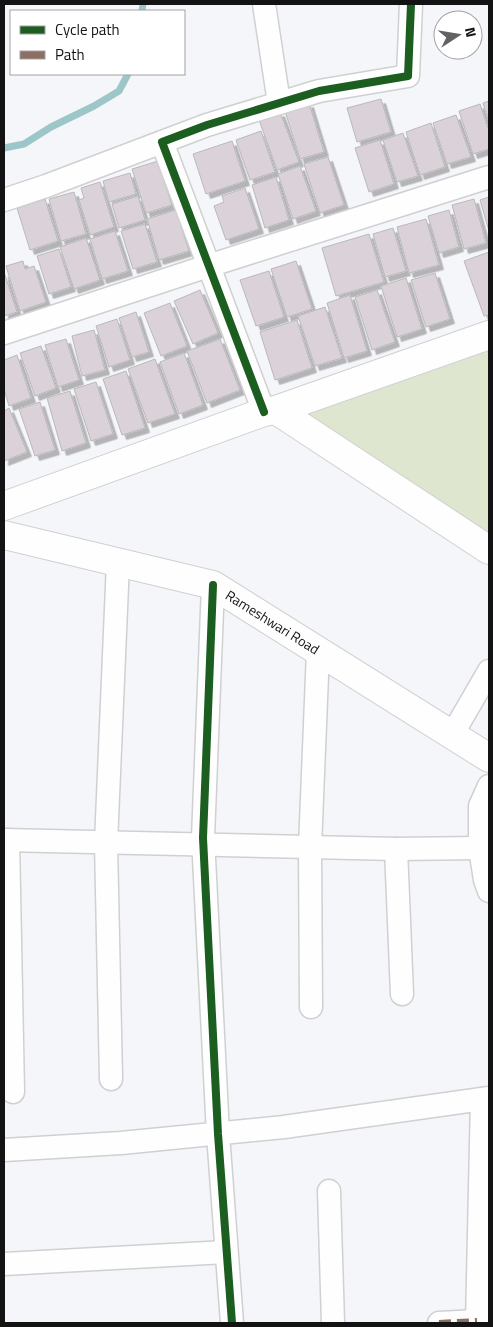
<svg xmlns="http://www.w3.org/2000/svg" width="493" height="1327" viewBox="0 0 493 1327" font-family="'Titillium Web',sans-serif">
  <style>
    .green { fill: #dee6cf }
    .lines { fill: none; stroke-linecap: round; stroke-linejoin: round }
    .stream { stroke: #9cc6c8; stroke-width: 7 }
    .building { fill: #dad2d8; stroke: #b9b8ba; filter: url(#shadow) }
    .minor-casing { stroke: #d0d0d2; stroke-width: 25 }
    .tertiary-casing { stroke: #d0d0d2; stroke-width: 30 }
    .secondary-casing { stroke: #d0d0d2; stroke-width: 30 }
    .minor { stroke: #fefefe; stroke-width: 22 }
    .tertiary { stroke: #fefefe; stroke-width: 28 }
    .secondary { stroke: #fefefe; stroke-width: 28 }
    .quiet { stroke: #8d6e63; stroke-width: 6; stroke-dasharray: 12 6; stroke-linecap: butt }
    .cycleway-casing { stroke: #fff; stroke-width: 11 }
    .cycleway { stroke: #1b5e20; stroke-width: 8 }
    .labels { text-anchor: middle; stroke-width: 4; stroke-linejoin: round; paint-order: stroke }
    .street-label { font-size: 14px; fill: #131314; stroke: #fff }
  </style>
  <defs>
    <filter id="shadow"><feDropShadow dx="4.5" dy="4.5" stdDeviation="0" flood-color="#0004"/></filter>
  </defs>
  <rect width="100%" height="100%" fill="#f5f6f9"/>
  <path class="green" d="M489,350V538L293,415Z"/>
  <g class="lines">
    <g class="stream">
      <path d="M142,11L143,4"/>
      <path d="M4,148L24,144L51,127L94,106L119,91L128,74"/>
    </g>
  </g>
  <g class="building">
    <path d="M381,99L391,132L357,142L347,108Z"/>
    <path d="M489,101V122L483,103Z"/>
    <path d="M309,103L324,152L300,159L285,111Z"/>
    <path d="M480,104L489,131V149L473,154L459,111Z"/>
    <path d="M280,112L299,162L277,170L259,120Z"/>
    <path d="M456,115L471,157L447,164L433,123Z"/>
    <path d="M431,123L445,167L420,175L406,132Z"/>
    <path d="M261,131L275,172L250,180L236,140Z"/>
    <path d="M403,133L418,176L397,182L383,140Z"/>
    <path d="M380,140L394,184L369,192L355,148Z"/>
    <path d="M232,141L245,181L206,194L193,154Z"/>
    <path d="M328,157L344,205L320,213L304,164Z"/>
    <path d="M158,161L172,205L146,213L132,169Z"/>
    <path d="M300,166L316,211L293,219L278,174Z"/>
    <path d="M130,173L136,194L109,202L103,181Z"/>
    <path d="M276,177L289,220L265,228L252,185Z"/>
    <path d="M100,182L114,227L90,235L79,200L84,198L81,188Z"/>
    <path d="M245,188L259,229L226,240L214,206L224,202L222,196Z"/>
    <path d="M74,192L86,234L61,241L49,199Z"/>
    <path d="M138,196L145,220L119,228L112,204Z"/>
    <path d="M489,197V231L480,200Z"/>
    <path d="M45,199L58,241L30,250L17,208Z"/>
    <path d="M474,199L486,243L464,249L452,205Z"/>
    <path d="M176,210L189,251L159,260L147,219Z"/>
    <path d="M449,210L459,247L439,253L428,216Z"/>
    <path d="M426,219L439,265L409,273L397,227Z"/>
    <path d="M145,224L157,262L133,269L121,231Z"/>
    <path d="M393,228L406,271L385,277L373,234Z"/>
    <path d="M115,231L128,271L102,279L90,239Z"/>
    <path d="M369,234L384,282L336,296L322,248Z"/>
    <path d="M86,238L100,280L74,289L60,247Z"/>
    <path d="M59,249L71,287L49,294L37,256Z"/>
    <path d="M489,252V315L484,316L464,261Z"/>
    <path d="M23,261L25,269L34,266L46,302L20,311L6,266Z"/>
    <path d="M296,261L312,309L287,317L271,269Z"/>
    <path d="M269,271L284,317L256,326L240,280Z"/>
    <path d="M4,272L17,312L4,316Z"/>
    <path d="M435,273L450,319L426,327L411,280Z"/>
    <path d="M406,278L422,329L397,337L381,286Z"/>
    <path d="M200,290L218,333L193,344L174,301Z"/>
    <path d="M377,290L395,342L372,350L355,297Z"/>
    <path d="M350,295L367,351L344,358L327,303Z"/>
    <path d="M170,303L187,346L161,356L144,313Z"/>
    <path d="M325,307L342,358L315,366L298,316Z"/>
    <path d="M136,312L149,352L132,357L119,318Z"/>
    <path d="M117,319L130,360L109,367L96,326Z"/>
    <path d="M297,320L312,368L275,380L260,332Z"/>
    <path d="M94,330L105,370L82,376L72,336Z"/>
    <path d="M66,339L79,380L58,387L45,345Z"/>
    <path d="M220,339L240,390L207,403L187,351Z"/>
    <path d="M41,346L56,388L35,396L20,353Z"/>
    <path d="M184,353L203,405L179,414L160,362Z"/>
    <path d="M17,355L31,398L9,406L4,389V360Z"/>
    <path d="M155,359L175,414L148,423L128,369Z"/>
    <path d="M126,371L145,428L122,435L103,379Z"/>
    <path d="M96,382L113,434L91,441L74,389Z"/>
    <path d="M70,391L86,443L62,451L47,398Z"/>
    <path d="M40,402L55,450L35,456L19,409Z"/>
    <path d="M9,408L27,452L4,461V411Z"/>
  </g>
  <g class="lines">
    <g class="minor-casing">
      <g id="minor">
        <path d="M264,4L279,103"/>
        <path d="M4,200L46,186L162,142"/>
        <path d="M4,333L208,266L489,177"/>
        <path d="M264,412L162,142L207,125L319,91L408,76L411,4"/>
        <path d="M213,585L203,838L218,1134L232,1323"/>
        <path d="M452,735L489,671"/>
        <path d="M489,786L480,806V848L485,880L489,891"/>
        <path d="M4,840L396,849L480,848"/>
        <path d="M8,840L13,1092"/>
        <path d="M396,849L402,994"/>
        <path d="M311,1007L310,847L318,651"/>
        <path d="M111,1079L106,843L118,562"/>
        <path d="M4,1150L121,1143L284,1127L489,1098"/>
        <path d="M329,1191L333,1323"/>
        <path d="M4,1264L226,1252"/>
        <path d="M439,1323L477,1321"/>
        <path d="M477,1323L482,1099"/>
      </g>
    </g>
    <g class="tertiary-casing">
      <g id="tertiary">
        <path d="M276,410L489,550"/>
        <path d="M4,506L264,412L276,410L489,335"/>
      </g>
    </g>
    <g class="secondary-casing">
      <g id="secondary">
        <path id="s1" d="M4,535L213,585L489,758"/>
      </g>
    </g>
    <use href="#minor" class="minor"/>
    <use href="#tertiary" class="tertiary"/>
    <use href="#secondary" class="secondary"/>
    <path class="quiet" d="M439,1323L477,1321"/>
    <g class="cycleway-casing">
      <g id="cycleway">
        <path d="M264,412L162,142L207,125L319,91L408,76L411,4"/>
        <path d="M213,585L203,838L218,1134L232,1323"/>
      </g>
    </g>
    <use href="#cycleway" class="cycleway"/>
  </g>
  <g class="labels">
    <g class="street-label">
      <text dy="5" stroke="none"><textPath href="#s1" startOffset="285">Rameshwari Road</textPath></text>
    </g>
  </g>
  <rect width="493" height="1327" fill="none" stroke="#131314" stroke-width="10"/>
  <rect x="10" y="10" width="175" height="65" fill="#ffffff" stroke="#a1a1a1"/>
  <rect x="20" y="26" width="25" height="8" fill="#1b5e20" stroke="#a1a1a1"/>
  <text x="55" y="35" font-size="15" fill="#131314">Cycle path</text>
  <rect x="20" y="51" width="25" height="8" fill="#8d6e63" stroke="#a1a1a1"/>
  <text x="55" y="60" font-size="15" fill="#131314">Path</text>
  <g transform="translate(458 35) rotate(78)"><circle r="24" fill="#ffffff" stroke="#a1a1a1"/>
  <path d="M0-4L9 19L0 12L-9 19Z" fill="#626264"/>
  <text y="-8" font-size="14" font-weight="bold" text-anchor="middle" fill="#131314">N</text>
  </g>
</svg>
